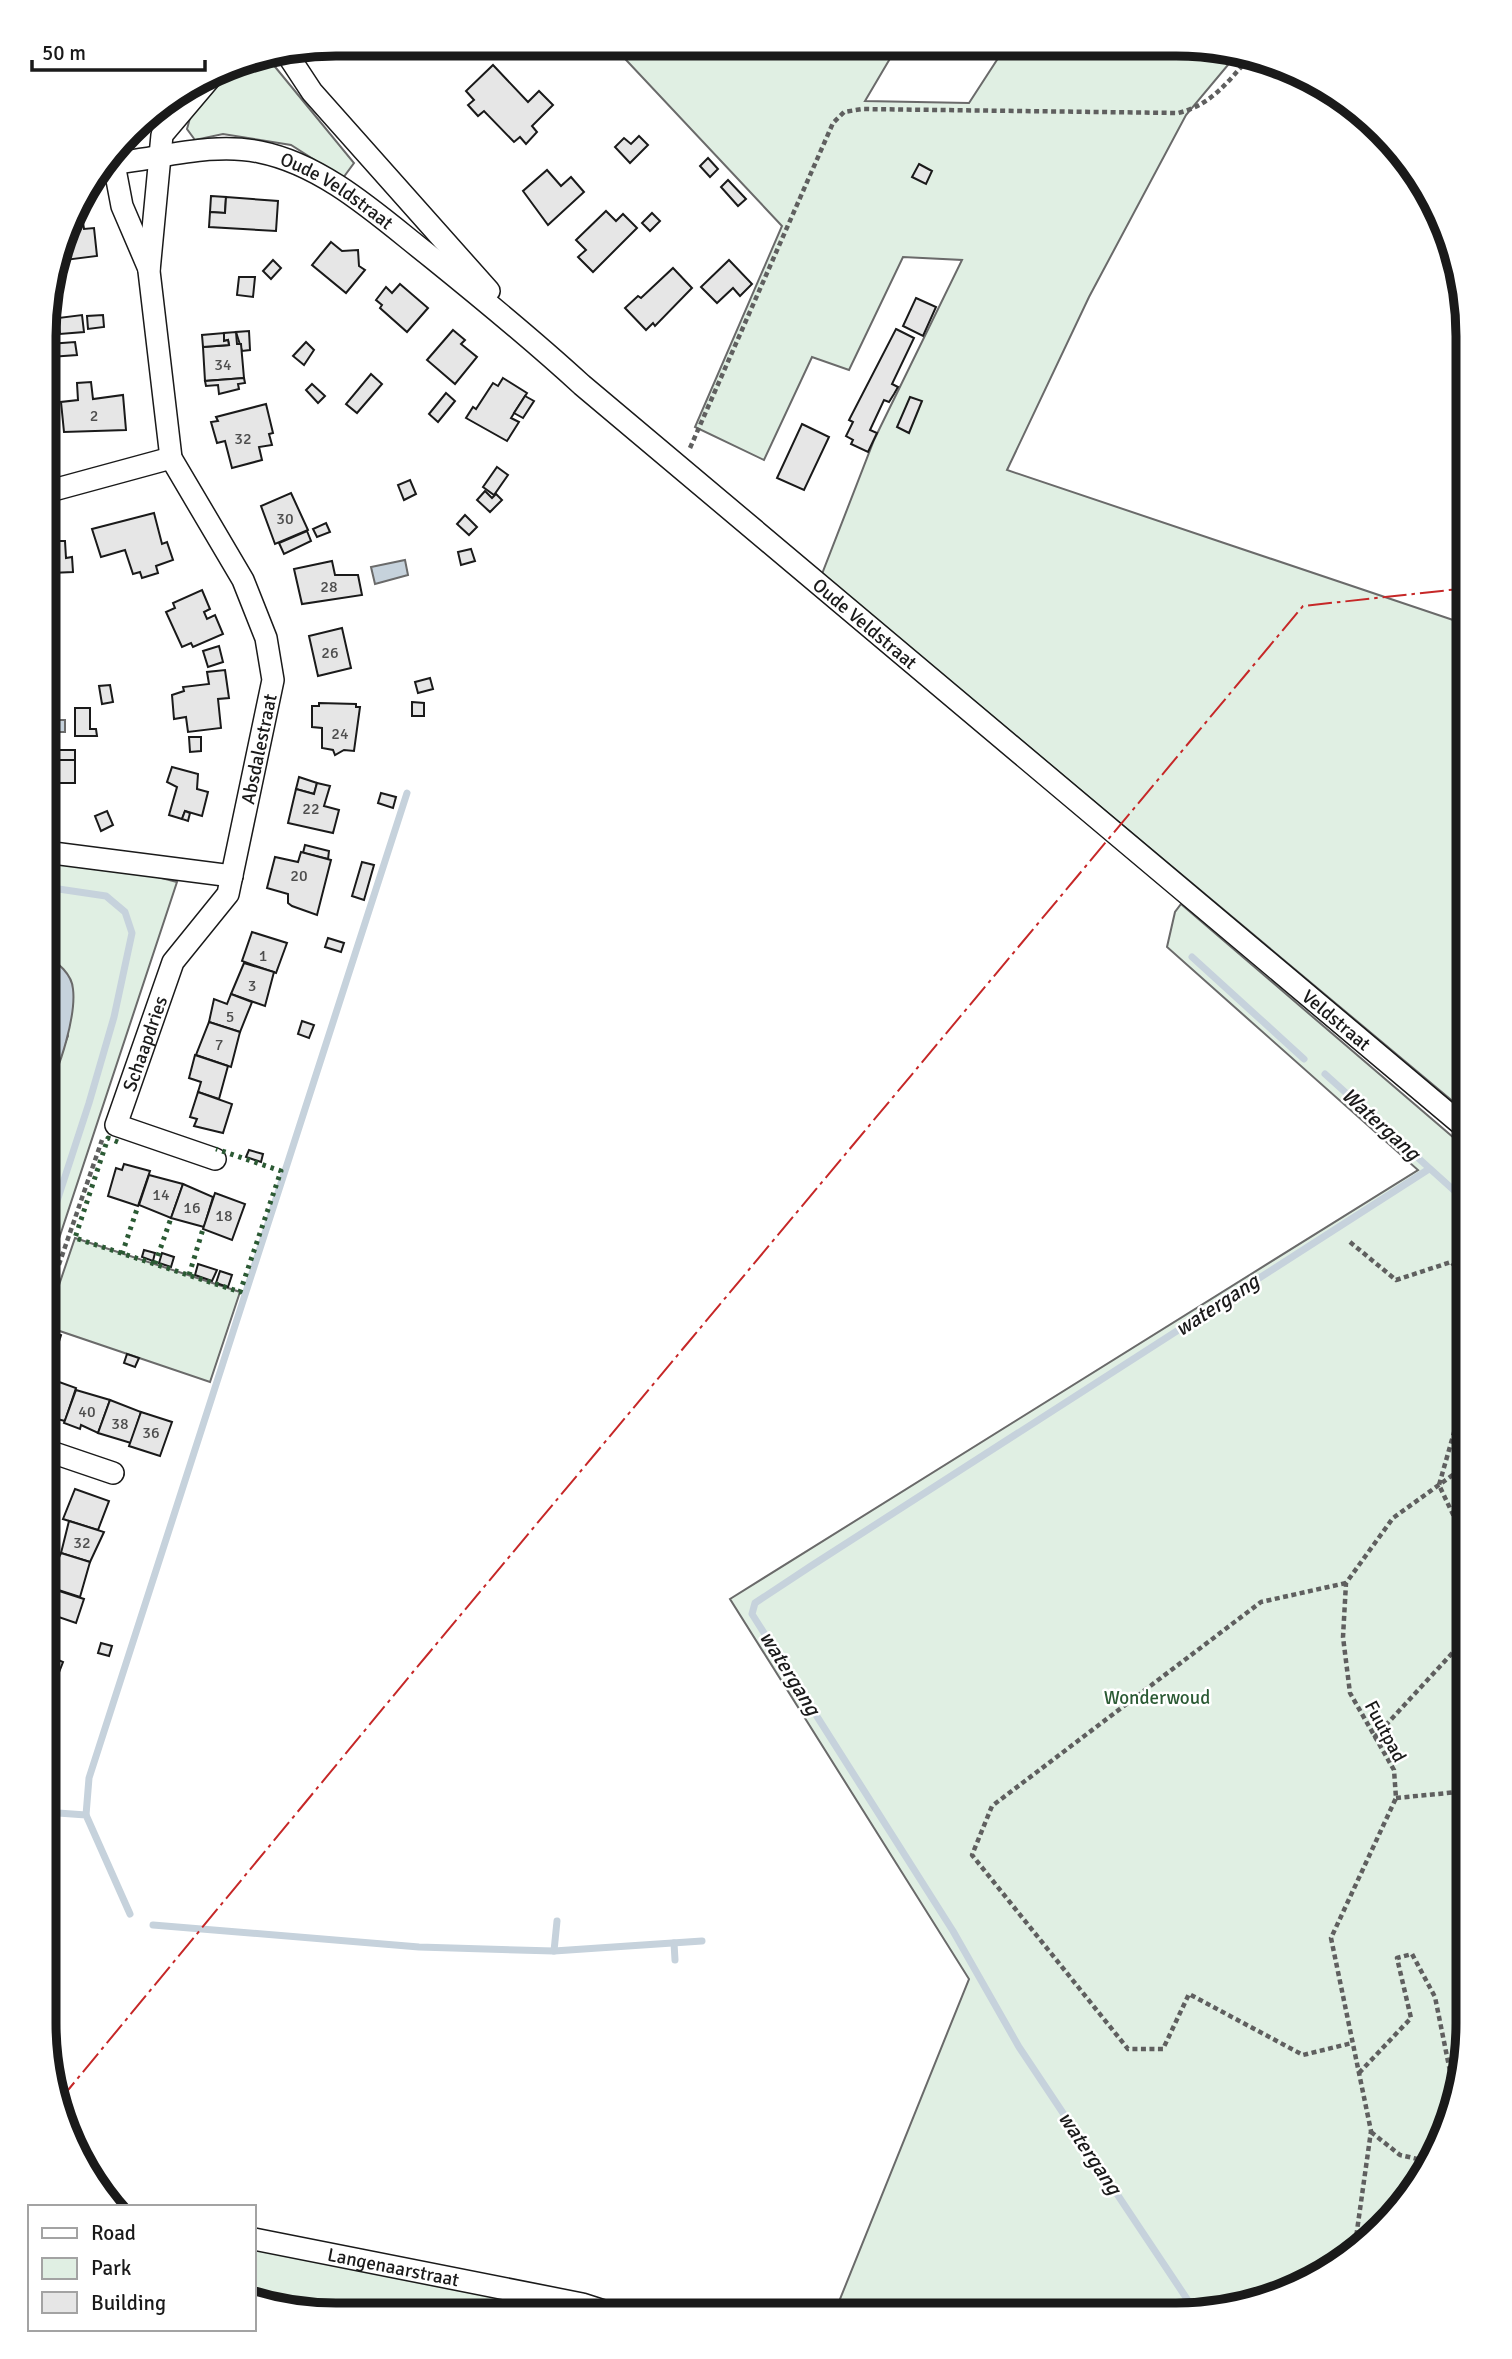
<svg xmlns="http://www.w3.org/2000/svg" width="1512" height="2359" viewBox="0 0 1512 2359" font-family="Signika,sans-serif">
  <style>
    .green { fill: #e0efe3; stroke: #6a6a6a; stroke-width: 2 }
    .water { fill: #c6d2dc; stroke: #6a6a6a; stroke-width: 2 }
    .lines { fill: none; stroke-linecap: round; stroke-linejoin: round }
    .stream { stroke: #c6d2dc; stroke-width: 7 }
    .building { fill: #e6e6e6; stroke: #1a1a1a; stroke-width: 2 }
    .minor-casing { stroke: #1a1a1a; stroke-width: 24 }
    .path { stroke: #5f5f5f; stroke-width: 4.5; stroke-dasharray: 5 3.5; stroke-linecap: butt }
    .minor { stroke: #fff; stroke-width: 21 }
    .hedge { stroke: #2b5a34; stroke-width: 5; stroke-dasharray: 3.5 5; stroke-linecap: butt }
    .power { stroke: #c62828; stroke-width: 2; stroke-dasharray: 24 5 3.5 5; stroke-linecap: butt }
    .labels { text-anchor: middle; stroke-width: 5; stroke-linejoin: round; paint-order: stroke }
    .number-label { font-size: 16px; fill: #4d4d4d }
    .street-label { font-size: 19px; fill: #1a1a1a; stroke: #fff }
    .park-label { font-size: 19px; fill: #2b5a34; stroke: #fff }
    .water-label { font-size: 21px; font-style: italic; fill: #1a1a1a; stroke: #fff }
    .rim { fill: none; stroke: #1a1a1a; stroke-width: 9 }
  </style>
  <rect width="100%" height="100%" fill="#fff"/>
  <g class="green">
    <path d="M612,45H898L865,101L969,103L1006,46H1215L1238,53L1186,115L1089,297L1007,470L1468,625V1114L822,574L874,440L962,260L903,257L849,370L812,357L764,460L695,427L782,226Z"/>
    <path d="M267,57L354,163L343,178L291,145L223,134L195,140L187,129L190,118L202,103L174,97L225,66Z"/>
    <path d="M45,861L123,868L177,882L45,1281V1090L68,1036L49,957H45Z"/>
    <path d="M1181,904L1468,1150V2043L1453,2117L1419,2186L1368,2243L1288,2293L1176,2315L834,2314L969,1979L730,1599L1418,1170L1167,947L1175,912Z"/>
    <path d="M75,1238L240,1292L210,1382L45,1326Z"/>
    <path d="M254,2247L581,2314L298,2313L254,2301Z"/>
  </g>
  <g class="water">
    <path d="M405,560L408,575L375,584L371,567Z"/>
    <rect x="46" y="720" width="19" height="12"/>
    <path d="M45,957C58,961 72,975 73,989C76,1013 61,1071 45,1090Z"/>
  </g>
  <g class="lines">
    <g class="stream">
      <path d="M1192,957L1304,1059"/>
      <path d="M1325,1074L1468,1203"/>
      <path d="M45,1238L89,1103L114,1017L132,933L125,912L106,896L45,887"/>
      <path d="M44,1812L86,1815L130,1914"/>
      <path d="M86,1815L89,1778L407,793"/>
      <path d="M153,1925L419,1947L554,1951L702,1941"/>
      <path d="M674,1943L675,1960"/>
      <path d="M554,1951L557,1921"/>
      <path d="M1195,2311L1019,2047L953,1931L752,1614L755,1603L811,1566L1429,1169"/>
    </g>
  </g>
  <g class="building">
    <path d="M493,65L528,102L539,91L553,105L532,126L537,132L526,144L520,137L514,142L484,111L478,116L468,105L474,100L466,91Z"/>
    <path d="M639,136L648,145L630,163L615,147L624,138L631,144Z"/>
    <path d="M708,158L718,169L710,177L700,166Z"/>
    <path d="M919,164L932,171L926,184L912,177Z"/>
    <path d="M547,170L561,186L571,177L584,192L548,225L523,191Z"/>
    <path d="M728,180L746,199L738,206L721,187Z"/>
    <path d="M211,196L226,197L225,213L210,212Z"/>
    <path d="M226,197L278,201L276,231L209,227L210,212L225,213Z"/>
    <path d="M606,211L616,221L623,214L637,228L593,272L578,257L586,250L576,240Z"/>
    <path d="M652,213L660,221L650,231L642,223Z"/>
    <path d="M82,216L84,229L94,228L97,256L65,260L64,255H59L71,217Z"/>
    <path d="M331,242L342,251L358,250L359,266L365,270L346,293L312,265Z"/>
    <path d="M273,260L281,268L271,279L263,271Z"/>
    <path d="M729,260L752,284L740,296L733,288L717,303L701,287Z"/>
    <path d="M673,268L692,288L655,326L653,323L646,330L625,308L638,296L641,298Z"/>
    <path d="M239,277H255L253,297L237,295Z"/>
    <path d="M400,284L428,308L407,332L380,308L382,305L376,300L386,287L392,293Z"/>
    <path d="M916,298L936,307L923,336L903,326Z"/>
    <path d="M82,315L84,332L60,334L58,318Z"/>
    <path d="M103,315L104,327L88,329L87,316Z"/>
    <path d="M896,329L914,338L892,384L898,387L894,394L889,402L884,400L870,430L877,433L868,452L851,444L853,440L846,436L853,422L849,420Z"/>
    <path d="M453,330L465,340L461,344L477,357L455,384L427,360Z"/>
    <path d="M249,331L250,350L242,351L236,332Z"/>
    <path d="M236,332L237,344H241L244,378L205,381L203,347L229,345L228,340L224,341V333Z"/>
    <path d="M224,333V341L228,340L229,345L203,347L202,335Z"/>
    <path d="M75,342L77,355L50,357L49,344Z"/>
    <path d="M306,342L314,350L304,365L293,356Z"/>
    <path d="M371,374L382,384L357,413L346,404Z"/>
    <path d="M244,378L245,383L238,384L239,389L219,394L218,385L206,386L205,381Z"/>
    <path d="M503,378L527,393L511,418L519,422L507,441L466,418L473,407L476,409L493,383L498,386Z"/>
    <path d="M91,382L93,399L123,395L126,430L64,432L61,402L78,400L77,383Z"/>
    <path d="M312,384L325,396L318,403L306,390Z"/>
    <path d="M446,393L455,401L438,422L429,414Z"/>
    <path d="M525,396L534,401L523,418L514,413Z"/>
    <path d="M910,397L922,401L909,433L897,427Z"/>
    <path d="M266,404L273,433L269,434L272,445L259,447L262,460L232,468L225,441L217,443L211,422L218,421L216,417Z"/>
    <path d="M802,424L829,437L804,490L777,478Z"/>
    <path d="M497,467L508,475L494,495L483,487Z"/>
    <path d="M410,480L416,494L404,500L398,485Z"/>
    <path d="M485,491L492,498L496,494L502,500L490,512L477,500Z"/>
    <path d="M291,493L308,530L275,544L261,506Z"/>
    <path d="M154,513L162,544L167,542L173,560L156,566L158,573L142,578L140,572L133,574L125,550L101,557L92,529Z"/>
    <path d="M465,515L477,527L469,535L457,524Z"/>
    <path d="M326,523L330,532L317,537L313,529Z"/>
    <path d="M307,531L311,541L284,554L279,543Z"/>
    <path d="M46,541H50L51,590H46Z"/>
    <path d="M50,541H65L66,558L72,557L73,572L51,573Z"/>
    <path d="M471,549L475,561L461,565L458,552Z"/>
    <path d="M332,561L335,575H358L362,595L302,604L294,569Z"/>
    <path d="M202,590L210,609L204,612L207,619L215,615L223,634L193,647L191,643L182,647L166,612L175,608L173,603Z"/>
    <path d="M342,628L351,668L318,676L309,636Z"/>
    <path d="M219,646L223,662L208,667L203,651Z"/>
    <path d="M225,670L229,698L218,699L221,728L188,732L186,717L174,719L172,695L184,691L183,687L209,684L207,672Z"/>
    <path d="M430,678L433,689L418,693L415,682Z"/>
    <path d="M110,685L113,702L102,704L99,686Z"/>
    <path d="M412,702L424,703V716H412Z"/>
    <path d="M319,703L356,704V707H360L354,751L344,750L335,755L333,750L322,748V728L312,727V706H319Z"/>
    <path d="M75,708H90V729H96L97,736H75Z"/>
    <path d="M189,737H201V751L190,752Z"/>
    <rect x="46" y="750" width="29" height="10"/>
    <path d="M46,760H75V783H46V778L52,779V766H46Z"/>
    <path d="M46,766H52V779L46,778Z"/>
    <path d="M172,767L198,774L197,789L208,792L202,816L185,811L182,819L169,815L177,787L167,782Z"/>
    <path d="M299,777L317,783L314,794L296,789Z"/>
    <path d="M317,783L330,786L324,806L339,810L333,833L288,823L296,789L314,794Z"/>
    <path d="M381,793L396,797L393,808L378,803Z"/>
    <path d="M107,811L113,825L101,831L95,816Z"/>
    <path d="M185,811L190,813L188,821L182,819Z"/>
    <path d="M305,845L329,851L328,859L303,853Z"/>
    <path d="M301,852L331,860L317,915L292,906L288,903V894L267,888L275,857L298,862Z"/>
    <path d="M362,862L374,865L364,900L352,896Z"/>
    <path d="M252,932L287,943L276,973L242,961Z"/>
    <path d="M328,938L344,943L341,952L325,947Z"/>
    <path d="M244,963L274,972L265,1006L231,994Z"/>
    <path d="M231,994L252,1002L240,1032L209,1022L214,999L227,1004Z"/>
    <path d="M302,1021L314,1025L309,1038L298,1034Z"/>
    <path d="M209,1022L240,1032L231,1067L196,1055Z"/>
    <path d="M195,1055L228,1066L219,1099L198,1092L201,1082L189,1078Z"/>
    <path d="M198,1092L232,1104L223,1133L194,1126L197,1119L190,1117Z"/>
    <path d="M249,1150L263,1154L261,1162L246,1157Z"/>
    <path d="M124,1164L150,1171L138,1206L108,1196L116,1168L122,1170Z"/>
    <path d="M149,1175L183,1184L171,1218L139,1205Z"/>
    <path d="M183,1184L213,1197L204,1227L171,1218Z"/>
    <path d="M215,1193L245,1204L232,1240L203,1229Z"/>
    <path d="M144,1250L155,1253L153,1261L142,1257Z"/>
    <path d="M162,1253L174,1257L171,1267L159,1263Z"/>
    <path d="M198,1264L217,1270L212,1281L195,1275Z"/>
    <path d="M220,1271L232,1275L228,1287L216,1283Z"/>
    <path d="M50,1331L61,1335L57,1348L46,1344Z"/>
    <path d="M127,1354L139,1358L135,1367L124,1363Z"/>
    <path d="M48,1378L76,1388L65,1421L45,1416V1388Z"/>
    <path d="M76,1390L110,1400L98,1433L81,1425L80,1429L64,1423Z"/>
    <path d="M110,1400L141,1412L131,1443L98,1433Z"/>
    <path d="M141,1412L172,1422L160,1456L129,1446Z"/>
    <path d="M75,1489L109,1501L98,1530L63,1519Z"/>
    <path d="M69,1521L104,1532L90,1562L61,1553Z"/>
    <path d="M61,1553L90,1562L80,1597L46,1586Z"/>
    <path d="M50,1588L84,1599L76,1623L44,1612V1600Z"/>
    <path d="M101,1643L112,1646L109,1656L98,1653Z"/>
    <path d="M44,1654L63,1662L52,1690L44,1688Z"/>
  </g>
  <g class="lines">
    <g class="minor-casing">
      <g id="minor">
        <path d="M287,54L312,92L489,291"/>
        <path id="s1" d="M106,164C156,160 210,141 260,152C325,165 380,217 431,257C483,299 533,340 582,385L1468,1130"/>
        <path d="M114,164L122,206L149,269"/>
        <path d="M46,492L171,458"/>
        <path d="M45,852L232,876"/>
        <path id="s2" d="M215,1159L116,1125L173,962L228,894L273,680L266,638L243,580L171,458L149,271L162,135L217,70"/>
        <path d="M45,1457L57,1454L113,1473"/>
        <path id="s3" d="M254,2239L582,2304L613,2314"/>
      </g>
    </g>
    <g class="path">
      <path d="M690,448L833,123L844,112L862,109L1178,113C1212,105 1228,81 1251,56"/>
      <path d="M1350,1242L1396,1280L1451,1262L1468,1280"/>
      <path d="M45,1305L102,1140"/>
      <path d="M1468,1546L1439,1485L1455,1429L1468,1410"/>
      <path d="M1346,1583L1261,1602L992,1806L972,1855L1128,2049H1163L1189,1994L1303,2055L1352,2043"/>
      <path d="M1374,1738L1468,1636"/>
      <path d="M1396,1798L1468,1791"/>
      <path d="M1359,2073L1411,2018L1397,1958L1412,1954L1435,1997L1456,2101"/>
      <path d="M1371,2132L1400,2155L1431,2162"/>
      <path d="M1354,2252L1371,2131L1331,1938L1396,1798L1394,1770L1350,1693L1343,1637L1346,1583L1393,1518L1468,1464"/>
    </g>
    <use href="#minor" class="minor"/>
    <g class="hedge">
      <path d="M118,1142L108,1138L75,1238L240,1292L281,1171L216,1149"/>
      <path d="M122,1254L138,1206"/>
      <path d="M155,1264L171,1218"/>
      <path d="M189,1275L203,1229"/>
    </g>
    <path class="power" d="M59,2101L413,1672L1303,606L1468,588"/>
  </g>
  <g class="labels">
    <g class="number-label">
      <text x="223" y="370">34</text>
      <text x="94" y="421">2</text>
      <text x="243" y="444">32</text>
      <text x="285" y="524">30</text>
      <text x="329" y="592">28</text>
      <text x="330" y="658">26</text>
      <text x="340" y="739">24</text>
      <text x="311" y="814">22</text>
      <text x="299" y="881">20</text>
      <text x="263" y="961">1</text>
      <text x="252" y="991">3</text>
      <text x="230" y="1022">5</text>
      <text x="219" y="1050">7</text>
      <text x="161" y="1200">14</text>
      <text x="192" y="1213">16</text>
      <text x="224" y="1221">18</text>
      <text x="87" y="1417">40</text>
      <text x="120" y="1429">38</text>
      <text x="151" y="1438">36</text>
      <text x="82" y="1548">32</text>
    </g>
    <g class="street-label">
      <text dy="7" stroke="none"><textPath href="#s1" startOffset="242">Oude Veldstraat</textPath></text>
      <text dy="7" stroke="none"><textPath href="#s1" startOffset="926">Oude Veldstraat</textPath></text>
      <text dy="7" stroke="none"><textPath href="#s2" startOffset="513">Absdalestraat</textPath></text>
      <text dy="7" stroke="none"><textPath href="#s1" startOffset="1542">Veldstraat</textPath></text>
      <text dy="7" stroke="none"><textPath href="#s2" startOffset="191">Schaapdries</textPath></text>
      <text transform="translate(1386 1731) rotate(62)" y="7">Fuutpad</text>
      <text dy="7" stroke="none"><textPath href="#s3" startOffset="142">Langenaarstraat</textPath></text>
    </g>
    <g class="park-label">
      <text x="1157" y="1704">Wonderwoud</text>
    </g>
    <g class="water-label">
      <text transform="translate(1381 1124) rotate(42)" y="7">Watergang</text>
      <text transform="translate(1217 1305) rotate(-33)" y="7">watergang</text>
      <text transform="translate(790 1673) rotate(58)" y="7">watergang</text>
      <text transform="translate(1090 2153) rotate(56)" y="7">watergang</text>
    </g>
  </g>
  <path d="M0 0H1512V2359H0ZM336 56H1176A280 280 0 0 1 1456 336V2023A280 280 0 0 1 1176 2303H336A280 280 0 0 1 56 2023V336A280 280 0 0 1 336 56Z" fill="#fff" fill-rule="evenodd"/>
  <path class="rim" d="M336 56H1176A280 280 0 0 1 1456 336V2023A280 280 0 0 1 1176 2303H336A280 280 0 0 1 56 2023V336A280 280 0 0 1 336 56Z"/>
  <rect x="28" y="2205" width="228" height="126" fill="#ffffff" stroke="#a3a3a3" stroke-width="2"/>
  <rect x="42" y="2228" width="35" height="10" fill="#ffffff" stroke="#a3a3a3" stroke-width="2"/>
  <text x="91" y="2240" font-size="21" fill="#1a1a1a">Road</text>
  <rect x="42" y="2258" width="35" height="21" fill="#e0efe3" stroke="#a3a3a3" stroke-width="2"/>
  <text x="91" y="2275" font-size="21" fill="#1a1a1a">Park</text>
  <rect x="42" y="2292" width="35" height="21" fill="#e6e6e6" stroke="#a3a3a3" stroke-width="2"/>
  <text x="91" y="2310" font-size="21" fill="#1a1a1a">Building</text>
  <path d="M32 60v10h173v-10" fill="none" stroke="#1a1a1a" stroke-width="3.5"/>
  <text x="42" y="60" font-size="21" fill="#1a1a1a" stroke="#ffffff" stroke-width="5" paint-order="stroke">50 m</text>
</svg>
